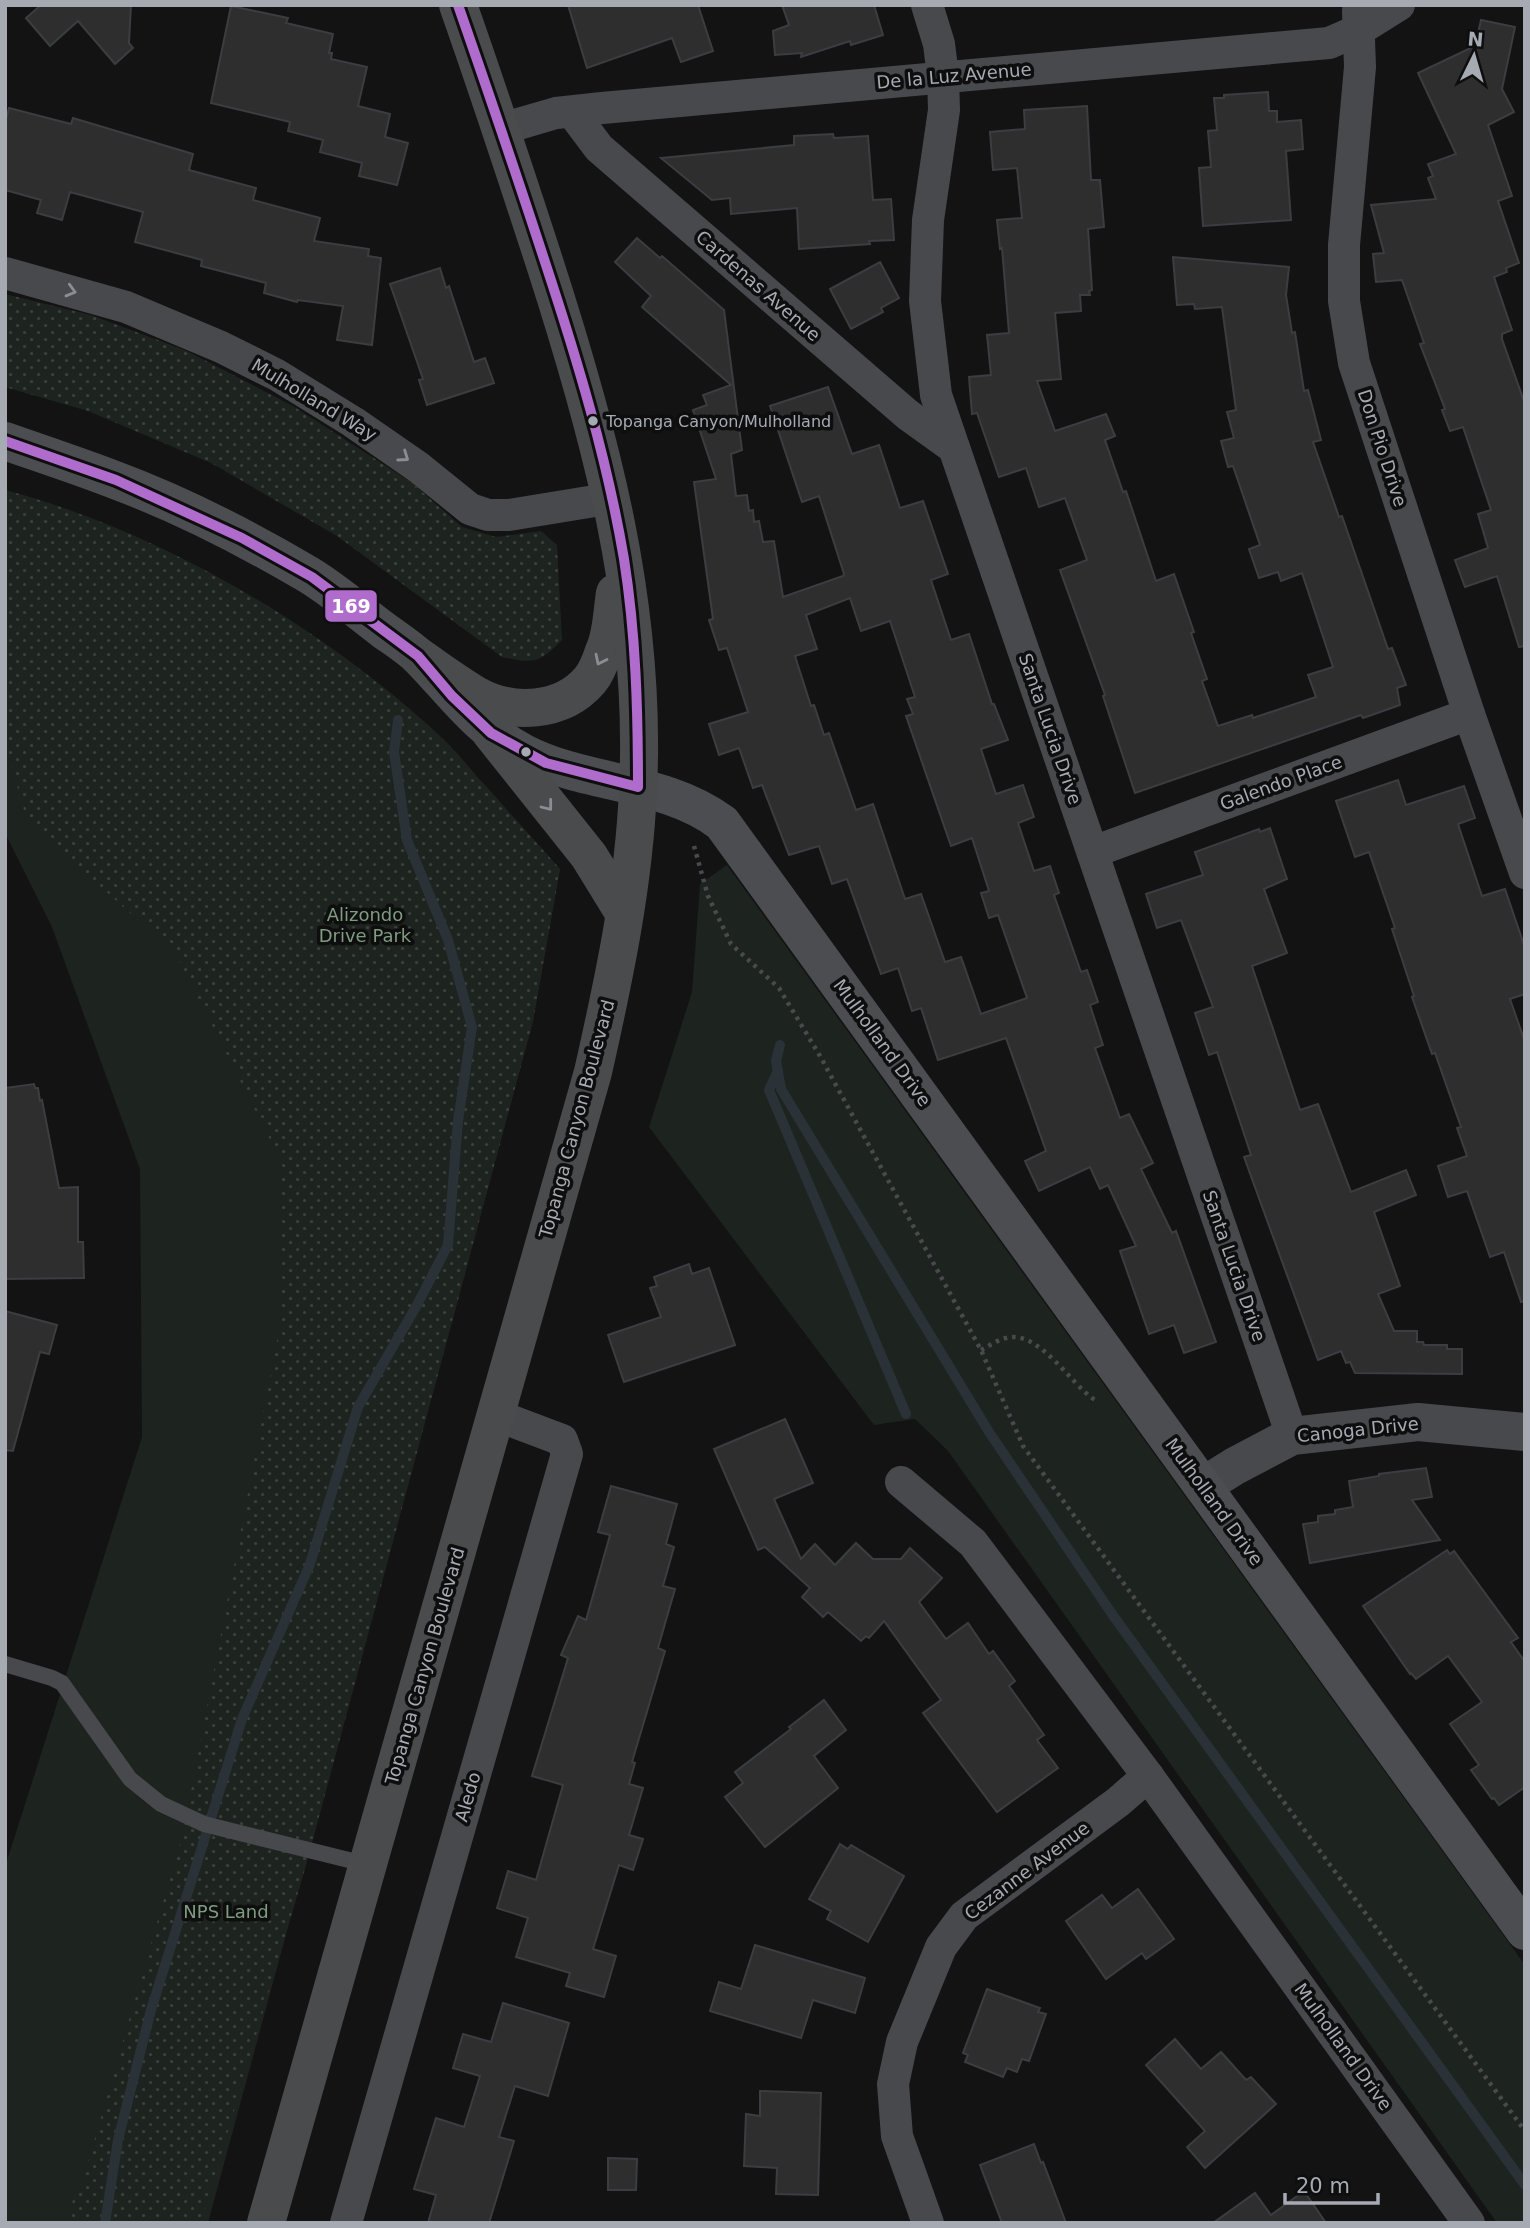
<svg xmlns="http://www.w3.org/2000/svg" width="1530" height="2228" viewBox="0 0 1530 2228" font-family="'DejaVu Sans',sans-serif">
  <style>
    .grass { fill: #1d231e }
    .park { fill: url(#park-dots) }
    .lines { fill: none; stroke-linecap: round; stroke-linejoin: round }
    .stream { stroke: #2b3237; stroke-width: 10 }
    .building { fill: #2e2e2f; stroke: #3c3d40; stroke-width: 2; fill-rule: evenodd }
    .path { stroke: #494a4d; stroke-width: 4.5; stroke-dasharray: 3.5 5; stroke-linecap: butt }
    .service { stroke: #48494c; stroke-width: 16 }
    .minor { stroke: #48494c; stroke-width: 32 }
    .tertiary { stroke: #48494c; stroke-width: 38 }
    .secondary { stroke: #4c4d50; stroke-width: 38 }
    .primary { stroke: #4a4b4d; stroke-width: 38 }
    .bus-1-casing { stroke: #0e0e0f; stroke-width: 16 }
    .bus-1 { stroke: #b06ccc; stroke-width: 10 }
    .oneway { stroke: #8a8d94 }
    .oneway2 { stroke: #8a8e94 }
    .bus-dot { fill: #a6aab3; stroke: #0e0e0f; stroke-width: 2.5 }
    .labels { text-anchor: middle; stroke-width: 7; stroke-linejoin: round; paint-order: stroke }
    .bus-label { font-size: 16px; fill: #a6aab3; stroke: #0e0e0f; text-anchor: start }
    .street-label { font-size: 18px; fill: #a6aab3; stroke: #0e0e0f }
    .park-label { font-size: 18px; fill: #7f9c80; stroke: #0e0e0f }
    .line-badge { stroke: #0e0e0f; stroke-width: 2.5 }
    .badge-label { font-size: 19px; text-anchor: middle; font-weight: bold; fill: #fff }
  </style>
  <defs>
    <pattern id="park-dots" width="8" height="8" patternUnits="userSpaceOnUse" patternTransform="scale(1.75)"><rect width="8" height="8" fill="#1d231e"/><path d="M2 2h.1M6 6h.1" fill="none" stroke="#3b403c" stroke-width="1.8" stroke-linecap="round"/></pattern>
  </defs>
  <rect width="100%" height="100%" fill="#131314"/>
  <g class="grass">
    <path d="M5,490C160,531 326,629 443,739C457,752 469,768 482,782C508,811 534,840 560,869L533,1021L208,2223H5V1867L142,1437L140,1169L52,927L5,833Z"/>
    <path d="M727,865L1525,1965V2223H1497L948,1451L915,1419L874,1425L649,1127L692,992L700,884Z"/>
  </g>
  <g class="park">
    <path d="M5,294L91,315L187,351L293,406L411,482L462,527L496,537L541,531L557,545L562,640C540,663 534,664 502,657L337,536L211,463L88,411L5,387Z"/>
    <path d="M5,490C160,531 326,629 443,739C457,752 469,768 482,782C508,811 534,840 560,869L533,1021L305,1869L201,2223H62L83,2180L183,1833L278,1336V1155L175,953L27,821L5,742Z"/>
  </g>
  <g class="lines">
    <g class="stream">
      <path d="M780,1045L776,1061L781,1089L989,1432L1112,1614L1525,2185"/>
      <path d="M778,1071L769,1090L906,1414"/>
      <path d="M105,2223L118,2140L151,2010L242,1719L310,1564L358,1407L417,1305L448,1245L458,1121L472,1027L448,940L407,840L394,752L398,720"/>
    </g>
  </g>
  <g class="building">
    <path d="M41,5H131L129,43L133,48L115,64L78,21L50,46L26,18Z"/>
    <path d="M568,5H698L713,51L681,62L672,38L587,68Z"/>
    <path d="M782,5H874L883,35L851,45L850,41L801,57L802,53L775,55L773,31L789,25Z"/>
    <path d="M231,6L288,18L286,23L333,34L329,53H332L331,59L367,67L358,106L390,114L385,137L408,143L397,185L359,176L362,163L320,152L323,140L288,131L290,122L211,103Z"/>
    <path d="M1481,20L1515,27L1502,89L1514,112L1488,125L1512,196L1498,201L1519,263L1506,268L1507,272L1494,277L1512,330L1502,334V339L1525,404V646L1519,647L1497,576L1465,587L1455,560L1488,548L1478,514L1491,510L1463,427L1450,431L1442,410L1445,409L1420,344L1424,343L1402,280L1376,282L1373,254L1384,253L1371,205L1436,199L1428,178L1433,176L1428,164L1456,154L1418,73L1475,46Z"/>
    <path d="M1268,92L1269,111H1277V122L1301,120L1303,149L1286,151L1291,220L1203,226L1199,168L1211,167L1208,131L1217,130L1214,98H1224V95Z"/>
    <path d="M1087,106L1091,180H1100L1104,227L1088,229L1092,290L1089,291L1090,295H1080L1081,311L1055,313L1061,379L1037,381L1055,431L1106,414L1115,436L1105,440L1123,492L1126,491L1156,581L1174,574L1194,632L1191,633L1207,679L1202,681L1218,726L1252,715L1253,718L1316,697L1308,675L1333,667L1302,573L1281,581L1278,572L1259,578L1249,549L1260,545L1233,466L1228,467L1221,441L1234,438L1227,412L1236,410L1222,307L1195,309L1194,304L1177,305L1173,257L1289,267L1286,295L1292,333L1295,332L1304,391L1308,390L1321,440L1313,442L1339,517L1342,516L1388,649L1392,648L1406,685L1397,688L1400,705L1363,718L1361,715L1135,793L1103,696L1105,695L1060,570L1087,560L1065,498L1039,507L1026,468L999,477L977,413L972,414L969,377L991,375L987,335L1009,333L1002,248L1000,249L997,220L1022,218L1017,168L993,170L990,132L1025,129L1024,110Z"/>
    <path d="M9,108L71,124L73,118L193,154L189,170L256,188L253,200L320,218L314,241L369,249L368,256L381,258L372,345L337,340L343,306L298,300L297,302L264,293L266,283L201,266L202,260L135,242L143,212L70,192L62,220L37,213L41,200L5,190V124Z"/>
    <path d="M833,134L834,138L868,136L873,200L891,199L894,240L869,241L870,244L799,249L797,208L731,214L730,198L712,200L661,158L794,145V136Z"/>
    <path d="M637,238L660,258L662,256L724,310L742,450L731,454L736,496L747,495L749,511L753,510L754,522L759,521L763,542L774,541L783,597L843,576L844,574L819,496L802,502L770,406L828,387L852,454L879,445L900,508L923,501L948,574L931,580L951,640L969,634L992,704H994L1008,740L981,749L996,794L1023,785L1034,817L1018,823L1034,871L1050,866L1059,893L1054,895L1081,972L1087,970L1098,1002L1090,1005L1103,1045L1095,1048L1120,1118L1129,1114L1153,1163L1141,1169L1172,1233L1176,1231L1216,1342L1184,1353L1174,1325L1149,1334L1120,1251L1136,1246L1108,1185L1100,1189L1090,1167L1039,1191L1025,1161L1046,1151L1006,1038L938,1060L921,1008L912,1011L898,968L881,974L847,879L832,884L819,846L789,855L762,785L753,788L739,748L719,755L709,724L748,712L727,648L719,650L709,620L713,619L694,482L716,479L693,410L707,405L703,395L731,385L642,307L651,296L615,262ZM850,598L861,631L890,621L915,697L907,699L913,714L906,716L951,846L972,838L989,891L981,893L989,918L998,915L1027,998L981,1014L961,957L945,962L921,894L905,899L873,804L856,810L829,733L824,735L814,705L811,706L795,656L817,649L806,615Z"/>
    <path d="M880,262L899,298L881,308L883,312L851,329L830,289Z"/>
    <path d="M440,268L446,288L449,286L474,362L485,358L494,383L427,405L419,380L423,379L390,284Z"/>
    <path d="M1398,780L1406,805L1464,786L1475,818L1458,824L1482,896L1505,889L1525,948V994L1510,999L1525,1042V1301L1521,1302L1504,1252L1490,1257L1467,1191L1448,1197L1438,1166L1467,1156L1457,1128L1461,1127L1435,1053L1432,1054L1412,997L1414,996L1392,929L1395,928L1369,852L1355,857L1336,801Z"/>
    <path d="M1270,828L1287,879L1264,889L1287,953L1252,966L1300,1110L1318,1104L1351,1192L1406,1170L1416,1195L1374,1212L1400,1286L1378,1294L1394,1331H1417V1342H1423L1424,1345H1447V1349H1462V1374L1355,1373L1350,1362L1346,1363L1341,1351L1318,1360L1244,1157L1251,1155L1217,1052L1209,1055L1195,1013L1213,1007L1181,920L1157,928L1146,894L1203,875L1195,852L1259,829L1260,832Z"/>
    <path d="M34,1084L35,1088H38L40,1101L42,1100L59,1188L78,1187V1242H83L84,1278L5,1279V1088Z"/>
    <path d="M689,1264L692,1274L709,1268L735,1345L624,1382L608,1335L661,1317L650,1288L657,1286L654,1277Z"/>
    <path d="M5,1311L57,1325L49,1354L40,1352L13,1451L5,1450Z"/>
    <path d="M785,1419L813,1483L774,1499L801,1559L815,1544L835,1565L856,1543L873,1559H901L910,1548L942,1578L919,1602L946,1639L968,1623L989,1654L993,1651L1015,1681L1009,1686L1044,1735L1037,1740L1058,1768L997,1812L923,1713L941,1700L884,1621L869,1638L866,1636L861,1641L828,1612L823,1617L802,1597L810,1588L765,1547L758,1550L714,1449Z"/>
    <path d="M1426,1468L1432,1497L1412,1500L1440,1540L1310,1563L1303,1524L1318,1522V1516L1335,1514V1510L1353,1507L1349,1481L1379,1476V1474Z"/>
    <path d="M611,1486L677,1504L666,1544L674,1547L663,1586L675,1589L658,1648L665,1651L632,1762L635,1763L629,1784L643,1788L629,1835L643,1839L633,1870L619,1865L593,1949L616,1956L604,1997L566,1986L570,1973L516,1957L528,1918L497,1908L508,1871L536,1880L563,1785L532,1776L568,1658L561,1655L578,1616L586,1620L610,1535L598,1532Z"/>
    <path d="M1447,1550L1450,1554L1454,1551L1518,1638L1511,1642L1525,1662V1787L1499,1805L1494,1798L1492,1799L1471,1770L1479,1765L1450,1724L1482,1702L1448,1656L1416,1679L1411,1673L1410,1674L1363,1606Z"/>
    <path d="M824,1700L846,1730L814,1756L838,1788L765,1847L725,1797L743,1783L735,1772L791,1729L789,1727Z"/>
    <path d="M840,1844L848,1849L851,1845L904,1876L868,1942L827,1919L831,1911L809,1899Z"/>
    <path d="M1138,1889L1174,1939L1146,1959L1142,1953L1106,1979L1066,1921L1102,1895L1112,1908Z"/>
    <path d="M755,1945L865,1978L855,2013L813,2000L801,2038L710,2011L719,1982L741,1989Z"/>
    <path d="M987,1989L1040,2008L1038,2012L1046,2014L1029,2061L1022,2059L1017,2072L1007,2068L1003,2077L965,2062L968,2055L963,2053Z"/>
    <path d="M503,2003L569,2023L548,2096L515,2086L499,2137L514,2141L489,2223H428L436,2195L414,2189L436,2118L464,2127L480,2076L453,2068L463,2034L491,2042Z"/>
    <path d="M1175,2039L1201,2069L1221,2052L1246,2080L1251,2077L1276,2104L1205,2168L1187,2147L1205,2131L1146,2065Z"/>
    <path d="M760,2091L821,2093L818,2195L776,2194L777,2168L744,2166L746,2114L760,2116Z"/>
    <path d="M1034,2144L1041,2163L1043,2162L1066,2223H1002L980,2165Z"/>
    <path d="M608,2158L637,2159L636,2190H608Z"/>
    <path d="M1304,2191L1326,2223H1213L1255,2193L1271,2215Z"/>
  </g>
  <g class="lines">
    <g class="path">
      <path d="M694,846L708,896L731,944L779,988L820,1056L981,1350L1023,1446L1525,2131"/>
      <path d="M981,1350C989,1346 997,1340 1006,1338C1039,1329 1071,1385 1095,1400"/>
    </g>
    <path class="service" d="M5,1664L52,1678L62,1683L130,1779L161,1804L204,1824L369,1865"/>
    <g class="minor">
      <path d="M927,5L939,44L943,76L944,110L928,220L925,301L936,395L1292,1436"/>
      <path d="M1358,11L1360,67L1344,245V301L1354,363L1469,714L1525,873"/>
      <path d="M572,112L599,148L908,415L954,448"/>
      <path d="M501,129L556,113L602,108L1329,43L1359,30L1399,5"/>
      <path d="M5,273L126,307L221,347L277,375L353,422L418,467L470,509L488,515H509L613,498"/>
      <path d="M1093,852L1469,714"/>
      <path d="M901,1482L973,1543L1148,1776L1469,2223"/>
      <path d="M346,2223L567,1454L562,1440L496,1415"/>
      <path d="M928,2223L897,2136L893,2084L902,2042L941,1947L964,1916L1118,1802L1148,1776"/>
    </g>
    <path class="tertiary" d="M1203,1486L1235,1466L1292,1436L1418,1422L1525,1432"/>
    <path class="secondary" d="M5,441C42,454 79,466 115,480C182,505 248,539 309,575C335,591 358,611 382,629C394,638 409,647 420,658C454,693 478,729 524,753C586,785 665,780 722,823L1525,1931"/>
    <g class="primary">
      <path d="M418,656C437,669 456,683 476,695C512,715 562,713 590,680C596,673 601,660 604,651C612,634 612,611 615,593"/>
      <path d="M491,733L589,856L624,913"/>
      <path d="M266,2223L593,1072C614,979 634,885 638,789C647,605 600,434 544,261C516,175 488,90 458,5"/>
    </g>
    <g class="bus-1-casing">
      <path id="bus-1" d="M5,441L116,480L242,538L312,577L418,656L452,696L491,733L546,763L638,787C638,711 636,635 624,559C607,458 577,359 545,262C517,176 488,91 458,5"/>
    </g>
    <use href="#bus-1" class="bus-1"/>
  </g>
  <defs><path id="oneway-chevron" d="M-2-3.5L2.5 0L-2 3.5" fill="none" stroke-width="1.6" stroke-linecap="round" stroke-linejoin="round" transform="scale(1.75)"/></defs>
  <g class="oneway">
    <use href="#oneway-chevron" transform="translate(71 291) rotate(16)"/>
    <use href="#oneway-chevron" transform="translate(404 457) rotate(35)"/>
  </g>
  <g class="oneway2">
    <use href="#oneway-chevron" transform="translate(600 660) rotate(116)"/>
    <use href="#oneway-chevron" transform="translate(548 806) rotate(52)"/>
  </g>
  <g class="bus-dot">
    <circle cx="593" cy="421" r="6"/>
    <circle cx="526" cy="752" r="6"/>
  </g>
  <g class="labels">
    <g class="bus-label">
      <text x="606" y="427">Topanga Canyon/Mulholland</text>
    </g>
    <g class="street-label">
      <text transform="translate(954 76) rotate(-5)" y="6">De la Luz Avenue</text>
      <text transform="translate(758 286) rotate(41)" y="6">Cardenas Avenue</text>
      <text transform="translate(314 400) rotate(31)" y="6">Mulholland Way</text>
      <text transform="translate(1382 448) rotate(72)" y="6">Don Pio Drive</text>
      <text transform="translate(1050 729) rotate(71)" y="6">Santa Lucia Drive</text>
      <text transform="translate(1281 783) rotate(-20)" y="6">Galendo Place</text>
      <text transform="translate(882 1043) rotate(54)" y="6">Mulholland Drive</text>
      <text transform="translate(577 1119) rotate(-75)" y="6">Topanga Canyon Boulevard</text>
      <text transform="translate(1234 1266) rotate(71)" y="6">Santa Lucia Drive</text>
      <text transform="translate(1358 1430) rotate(-6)" y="6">Canoga Drive</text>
      <text transform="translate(1214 1502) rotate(54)" y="6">Mulholland Drive</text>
      <text transform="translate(425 1666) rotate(-74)" y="6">Topanga Canyon Boulevard</text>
      <text transform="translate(468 1797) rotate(-74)" y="6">Aledo</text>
      <text transform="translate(1027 1871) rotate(-37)" y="6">Cezanne Avenue</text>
      <text transform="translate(1343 2047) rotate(54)" y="6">Mulholland Drive</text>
    </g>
    <g class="park-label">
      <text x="365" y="921">Alizondo<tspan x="365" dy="21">Drive Park</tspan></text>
      <text x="226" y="1918">NPS Land</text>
    </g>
  </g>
  <rect class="line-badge" x="324" y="589" width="54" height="34" rx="7" fill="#b06ccc"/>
  <g class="badge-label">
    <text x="351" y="613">169</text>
  </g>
  <rect width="1530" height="2228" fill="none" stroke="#a6aab3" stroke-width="14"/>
  <g transform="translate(1474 56) rotate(5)" stroke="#0e0e0f" stroke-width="5" paint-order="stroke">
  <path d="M0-5L12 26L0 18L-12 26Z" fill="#a6aab3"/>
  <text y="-10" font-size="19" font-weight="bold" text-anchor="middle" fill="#a6aab3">N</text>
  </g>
  <path d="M1285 2193v10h93v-10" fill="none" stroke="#a6aab3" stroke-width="3.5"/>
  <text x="1296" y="2193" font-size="21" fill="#a6aab3" stroke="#0e0e0f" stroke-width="5" paint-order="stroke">20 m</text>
</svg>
